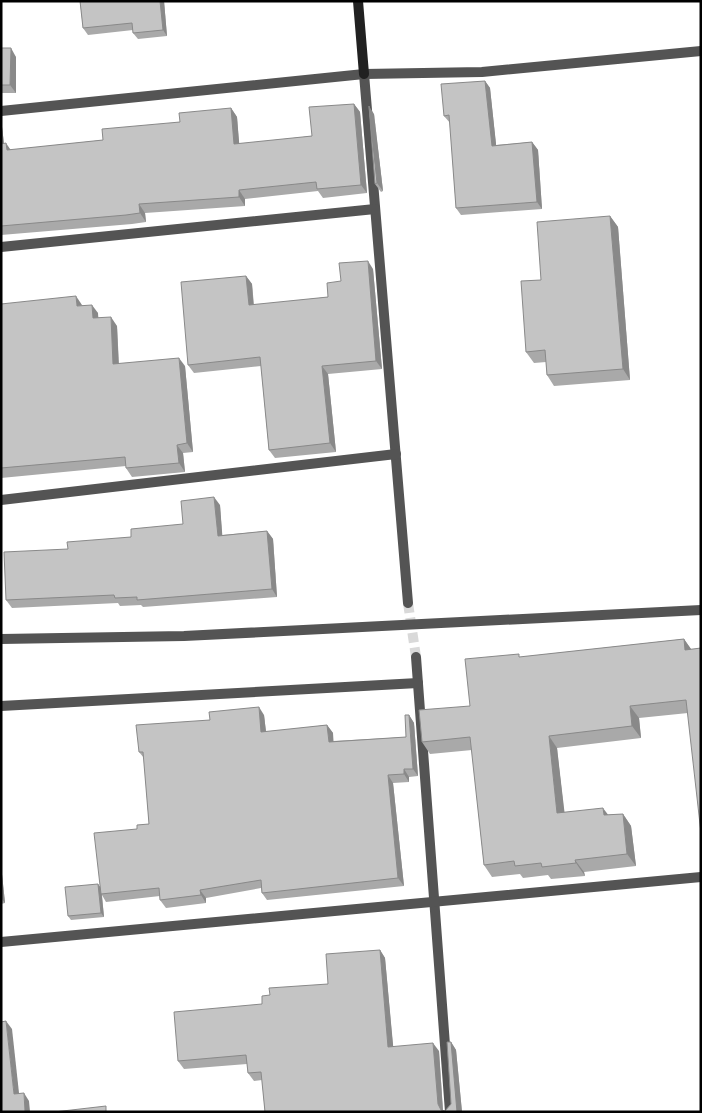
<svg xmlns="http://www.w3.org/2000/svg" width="702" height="1113" viewBox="0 0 702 1113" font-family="'Archivo Narrow',sans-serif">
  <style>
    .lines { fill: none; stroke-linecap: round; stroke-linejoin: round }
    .street-tunnel { stroke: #d9d9d9; stroke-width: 10; stroke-dasharray: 10 5; stroke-linecap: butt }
    .street { stroke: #545454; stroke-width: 10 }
    .secondary { stroke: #212121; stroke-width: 10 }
    .wall { fill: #a9a9a9 }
    .shaded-wall { fill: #898989 }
    .building { fill: #c4c4c4; stroke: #898989 }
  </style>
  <rect width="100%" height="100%" fill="#fff"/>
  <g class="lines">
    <path class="street-tunnel" d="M408,603L416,657"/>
    <g class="street">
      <path d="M364,74L408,603"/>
      <path d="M1,111L364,74L482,72L701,51"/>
      <path d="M1,247L375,209"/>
      <path d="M1,500L396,454"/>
      <path d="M1,639L184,636L701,610"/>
      <path d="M416,657L450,1112"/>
      <path d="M1,706L418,683"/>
      <path d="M1,942L701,877"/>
    </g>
    <path class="secondary" d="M358,1L364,74"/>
  </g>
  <g class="wall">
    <path d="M80,1H164L167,36L138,39L133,33V30L88,35L83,28Z"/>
    <path d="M1,48L16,57V93H1Z"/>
    <path d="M485,81L490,88L496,145L532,142L538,150L542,209L461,215L456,208L450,123L444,116Z"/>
    <path d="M354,104L360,112L367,193L323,198L318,191L245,199V206L145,213L146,222L132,224L1,235V118L4,144L11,150L103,140L180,122L231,108L237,117L239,144L312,136Z"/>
    <path d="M374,114L383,191L381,192L375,184Z"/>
    <path d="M610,216L618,227L630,380L554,386L547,375L546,362L534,363L526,352Z"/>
    <path d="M373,269L382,369L328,374L336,452L275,458L269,450L261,366L194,373L188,365L246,276L252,284L254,305L328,297L341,281Z"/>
    <path d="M1,304L82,305L98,313V318L117,326L119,364L185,366L193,452L183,453L185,472L132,477L126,468V466L1,478Z"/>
    <path d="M220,505L222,535L267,531L273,539L277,597L143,607L141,605L120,606L118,603L12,608L6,600L68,549L131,537L183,524Z"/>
    <path d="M684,639L691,649L688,713L639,718L641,738L557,748L564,812L608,815L623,814L631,826L636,866L584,872L585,876L551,879L548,875L523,878L520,874L492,877L484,865L472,750L430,754L422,742L470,706L521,657Z"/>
    <path d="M264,715L266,732L327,725L333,733V741L406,737L409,715L414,723L418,776L409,777V782L393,783L404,886L267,900L262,893L261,888L206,898V903L166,908L160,900V896L106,902L102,895L104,917L71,920L68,916L98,884L100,887L137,829L149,824L144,758L139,752L210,720Z"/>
    <path d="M1,865L5,903L1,904Z"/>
    <path d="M380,950L385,958L393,1047L439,1051L443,1110L445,1111L451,1104V1042L456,1050L462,1112H265L262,1080L254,1081L248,1073L247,1064L184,1069L178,1061L262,1004L270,995L328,984Z"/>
  </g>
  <g class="shaded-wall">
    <path d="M160,1H164L167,36L163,30Z"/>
    <path d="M11,48L16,57V93L10,85Z"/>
    <path d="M485,81L490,88L497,153L492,146Z"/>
    <path d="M354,104L360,112L367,193L361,185Z"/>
    <path d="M369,106L374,114L383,191L377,183Z"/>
    <path d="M231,108L237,117L240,153L234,144Z"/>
    <path d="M1,118L5,153L1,148Z"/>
    <path d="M532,142L538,150L542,209L537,202Z"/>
    <path d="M6,143L12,152L7,150Z"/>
    <path d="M239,190L245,199V206L239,197Z"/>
    <path d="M139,204L145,213L146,222L140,213Z"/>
    <path d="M610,216L618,227L630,380L623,369Z"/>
    <path d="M368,261L373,269L382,369L376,361Z"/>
    <path d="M246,276L252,284L254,313L249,305Z"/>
    <path d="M76,296L82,305L77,306Z"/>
    <path d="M92,305L98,313L99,327L93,318Z"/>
    <path d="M111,317L117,326L119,373L113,364Z"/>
    <path d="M179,358L185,366L193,452L187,443Z"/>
    <path d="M322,366L328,374L336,452L330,443Z"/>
    <path d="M177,445L183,453L185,472L179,463Z"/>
    <path d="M214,497L220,505L223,544L218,536Z"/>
    <path d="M267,531L273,539L277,597L272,589Z"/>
    <path d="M684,639L693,652L685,650Z"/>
    <path d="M630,706L639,718L641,738L632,726Z"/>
    <path d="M259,707L264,715L267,740L261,732Z"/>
    <path d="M409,715L414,723L418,776L413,769Z"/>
    <path d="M327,725L333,733L334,749L329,742Z"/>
    <path d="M549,736L557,748L566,825L557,813Z"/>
    <path d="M404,769L409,777V782L404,774Z"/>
    <path d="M388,775L393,783L404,886L398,878Z"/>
    <path d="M603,808L612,820L604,815Z"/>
    <path d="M623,814L631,826L636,866L627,854Z"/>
    <path d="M575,860L584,872L585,876L576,863Z"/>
    <path d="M1,865L5,903L1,898Z"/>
    <path d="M98,884L101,888L104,917L101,913Z"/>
    <path d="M200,890L206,898V903L201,895Z"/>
    <path d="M380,950L385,958L394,1055L388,1047Z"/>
    <path d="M6,1021L12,1029L20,1102L14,1094Z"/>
    <path d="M451,1042L456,1050L462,1112H457Z"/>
    <path d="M433,1043L439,1051L443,1112H442L438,1104Z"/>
    <path d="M24,1093L29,1101L30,1112H25Z"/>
  </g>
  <g class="building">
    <path d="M80,1H160L163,30L133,33L132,23L83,28Z"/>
    <path d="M1,48H11L10,85H1Z"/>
    <path d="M485,81L492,146L532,142L537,202L456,208L449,115L444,116L441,84Z"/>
    <path d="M354,104L361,185L317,189L316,182L239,190V197L139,204L140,213L126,215L1,226V144L6,143L7,150L103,140L102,129L180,122L179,113L231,108L234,144L312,136L309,107Z"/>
    <path d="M369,106L377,183L375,184Z"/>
    <path d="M610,216L623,369L547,375L545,350L526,352L521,281L541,280L537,222Z"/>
    <path d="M368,261L376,361L322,366L330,443L269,450L260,357L188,365L181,282L246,276L249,305L328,297L327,283L341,281L339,263Z"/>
    <path d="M76,296L77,306L92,305L93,318L111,317L113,364L179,358L187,443L177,445L179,463L126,468L125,457L1,468V304Z"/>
    <path d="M214,497L218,536L267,531L272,589L137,600V597L115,598L114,595L6,600L4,552L68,549L67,542L131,537V529L183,524L181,501Z"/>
    <path d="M684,639L685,650L701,648V833L686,700L630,706L632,726L549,736L557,813L603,808L604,815L623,814L627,854L575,860L576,863L542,867L541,863L515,866L514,861L484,865L470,737L422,742L419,710L470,706L465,659L519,654V657Z"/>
    <path d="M259,707L261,732L327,725L329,742L406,737L405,715H409L413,769H404V774L388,775L398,878L262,893L261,880L200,890L201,895L160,900L159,888L101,894L94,833L137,829V825L149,824L143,752H139L136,725L210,720L209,712Z"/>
    <path d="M98,884L101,913L68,916L65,887Z"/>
    <path d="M380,950L388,1047L433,1043L438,1104L441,1110L445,1111L451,1104L447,1042H451L457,1112H265L261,1072L248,1073L246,1055L178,1061L174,1012L262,1004V996L270,995L269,988L328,984L326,954Z"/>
    <path d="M6,1021L14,1094L24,1093L25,1112H1V1022Z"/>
    <path d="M106,1106V1112H54Z"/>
  </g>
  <rect width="702" height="1113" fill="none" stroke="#000000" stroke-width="5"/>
</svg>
